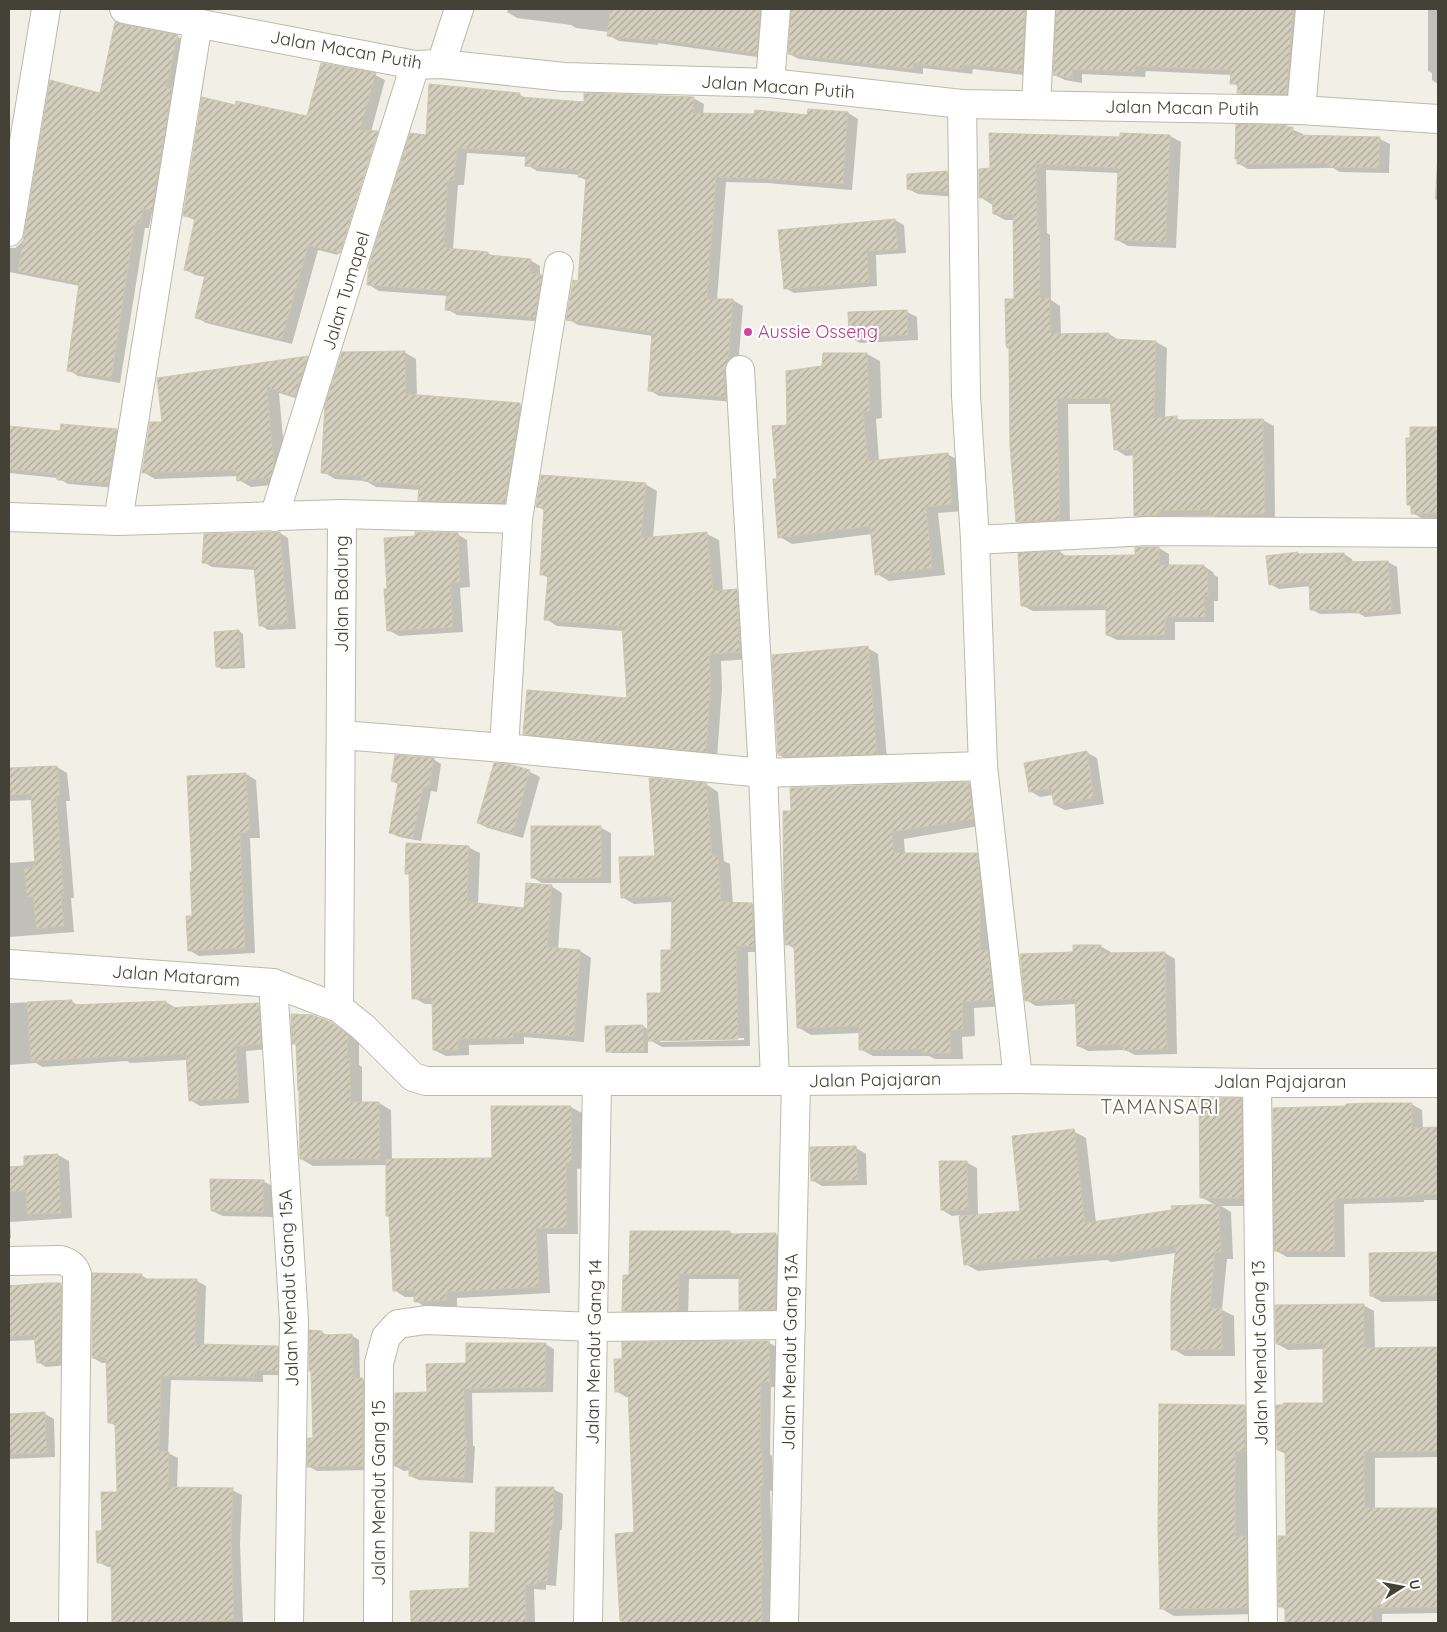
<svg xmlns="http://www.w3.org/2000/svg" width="1447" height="1632" viewBox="0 0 1447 1632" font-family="Quicksand,sans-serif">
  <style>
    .shadow { fill: #0003; fill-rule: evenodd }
    .building { fill: url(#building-hatch); stroke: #cdc7b0 }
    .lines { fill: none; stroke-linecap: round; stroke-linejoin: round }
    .minor-casing { stroke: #bdb9aa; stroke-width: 30 }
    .minor { stroke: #fff; stroke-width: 28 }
    .hotel-dot { fill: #d1479c; stroke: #fff; stroke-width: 2 }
    .labels { text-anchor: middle; stroke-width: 4.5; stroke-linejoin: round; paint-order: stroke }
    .street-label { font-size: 18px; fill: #444136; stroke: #fff }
    .hotel-label { font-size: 18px; fill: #b23c85; stroke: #fff; text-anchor: start }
    .quarter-label { font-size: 20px; letter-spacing: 1px; fill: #66614e; stroke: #fff }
  </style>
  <defs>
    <pattern id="building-hatch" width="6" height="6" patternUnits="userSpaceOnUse" patternTransform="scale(1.25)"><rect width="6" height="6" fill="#d3cebd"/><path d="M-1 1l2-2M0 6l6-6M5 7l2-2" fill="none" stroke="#ada99a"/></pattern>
  </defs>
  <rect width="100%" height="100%" fill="#f2f0e6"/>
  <g class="shadow">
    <path d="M508,9H772L764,58L658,43V45L619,41L608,35L609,32L576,28L571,25L517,18L507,12Z"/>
    <path d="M793,9H1037L1032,76L973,69L972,74L923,68V74L799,59L789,54Z"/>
    <path d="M1058,9H1303L1297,99L1249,98L1239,93V87L1232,83V75L1146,71L1145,77L1082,74V83L1065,80L1054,75Z"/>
    <path d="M1428,9H1438V84L1432,80V73L1428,71Z"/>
    <path d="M121,26L178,37L187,42L161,215L152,213L149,228H145L120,383L78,376L69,370L80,286L9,272V248H15L22,242L101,94Z"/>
    <path d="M375,75L385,80L371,132H378L387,138L350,257L341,255L378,135H375L338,255L318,250L292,344L206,323L196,317L205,277L195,275L185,269L196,221L184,215L236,107L308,118Z"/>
    <path d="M520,95L527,99L585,104L693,98L704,104L703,115L808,116L848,113L858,119L852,190L767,183L726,182L717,300H733L743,306L735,402L659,396L649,390L653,336L578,325L568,319L579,282L587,181L580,177V175L537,171L527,165V157L467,153L464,185H458L453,249L488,253L495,257L530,260L540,266V276L551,282L545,322L457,315L447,309L448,296L379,291L369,285L427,136Z"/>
    <path d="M1286,127L1303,134V137L1380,139L1390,144L1389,173L1340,172L1333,168L1248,169L1238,163V160L1236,158Z"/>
    <path d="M1170,136L1181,142L1176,248L1128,246L1117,240L1119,173L1046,170L1047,233L1050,235L1051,300L1060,306L1061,335L1109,334L1119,340L1156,342L1167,348L1165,418H1176L1183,422L1263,420L1274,426L1275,520L1222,521L1214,516H1169V521L1146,522L1136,515L1135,455L1126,456L1115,449L1112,404H1068L1070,526L1028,528L1017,521L1014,220H1005L994,214V204H991L980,197L991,169L1121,139Z"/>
    <path d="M1438,141V201L1435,199Z"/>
    <path d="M947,173L957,178V197L918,194L908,189Z"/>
    <path d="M895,220L904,225L906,253L876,255L877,286L794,293L785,288Z"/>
    <path d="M907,312L917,317L918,340L860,343L850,337Z"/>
    <path d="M404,352L416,359L417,396L519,404L531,411L516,509L431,507L419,500V490L376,487L366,481L335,479L323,472Z"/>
    <path d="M867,354L880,361L882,418L876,419L879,461L947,454L960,461L964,511L938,513L945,575L889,581L877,574L872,534L792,544L780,537L778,480L788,426L823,367Z"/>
    <path d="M307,358L319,365L308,402L279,393L286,472L282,484L251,487L239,480L238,476L155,479L143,472L163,423L158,379Z"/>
    <path d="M9,427L62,432L117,430L126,435L118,488L68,484L58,478L9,473Z"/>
    <path d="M1438,428V519H1423L1413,513L1412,506L1408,504L1411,429Z"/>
    <path d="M645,484L657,491L653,539L707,534L719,540L723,591L737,590L748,597L752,659L721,661L722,689L717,758L536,740L525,733L628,699L623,631L557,626L546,619L549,578L541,574L545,511L537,506Z"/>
    <path d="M280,533L288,538L296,629L268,630L260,625L256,570L212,567L203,562Z"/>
    <path d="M457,534L467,540L470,587L460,588L463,632L399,636L388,630Z"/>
    <path d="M1159,548L1169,554V566H1204L1213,572L1214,575L1218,577V601H1214V622H1175V640H1117L1107,635V610L1033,611L1023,606L1060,552L1068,557L1136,556Z"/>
    <path d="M1297,553L1300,555L1344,554L1352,559L1353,563L1388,562L1397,567L1401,614L1365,617L1358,613L1320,614L1311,609V586L1279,589L1270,584Z"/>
    <path d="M239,631L243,634L245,668L222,669L217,666Z"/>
    <path d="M868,648L878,654L887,759L790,761L779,755Z"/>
    <path d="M1086,752L1097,758L1104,804L1065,810L1055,805L1053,795L1040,797L1030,791Z"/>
    <path d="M433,759L441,764L437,792L431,791L421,841L399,837L391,833L399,785L393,781Z"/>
    <path d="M508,765L530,772L540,777L523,838L488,828L478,823Z"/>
    <path d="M57,767L67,773L70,801H66L74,898H71L74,932L9,937V863L36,861L33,800L9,801V769Z"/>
    <path d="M246,774L256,780L260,838H250L255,953L199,956L189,950L193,917V873L188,777Z"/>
    <path d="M969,783L981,790L985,825L904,839L905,854H977L989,861L1005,1006L974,1008L975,1036L962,1037L963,1059H935L929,1056H873L860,1049V1033L811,1035L799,1028L796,950L787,944L792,812Z"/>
    <path d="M706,784L718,792L724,861L730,864L733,904H752L764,911L766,952H748L750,1046L662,1047L648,1039V1053H612L607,1051V1027L643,1026L649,1030L663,994L672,951L673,902L634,904L622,897L657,857ZM744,1038V1040L660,1042V1039Z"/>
    <path d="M601,828L611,833V883H542L532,877Z"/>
    <path d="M468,847L480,853L478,904L525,910L551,886L562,893L558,950L580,951L591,958L584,1042L524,1037V1044L469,1045V1055L446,1056L434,1050V1004H425L414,998L411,875L406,873Z"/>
    <path d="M1100,946L1111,952V954L1165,953L1175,959L1177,1054L1135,1055L1125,1050L1088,1051L1078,1046L1077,1004L1036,1006L1026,1000L1074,953Z"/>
    <path d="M71,1001L79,1006L166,1002L176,1008L258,1005L268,1011L271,1049L246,1051L249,1103L200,1106L190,1100L187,1060L130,1063L127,1061L42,1067L36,1063L9,1065V1003Z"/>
    <path d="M331,1023L343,1030L359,1043V1065L362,1067V1103H379L391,1110L392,1160H493L571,1107L582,1113L583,1168L577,1169L578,1234H547L550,1293L457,1298V1306L427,1308L416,1301L415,1297H405L394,1290L387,1165L313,1166L301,1159L300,1091L298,1046L294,1043Z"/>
    <path d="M1241,1100L1257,1108L1258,1206H1221L1231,1212L1233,1259H1227L1222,1310L1234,1316L1235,1356H1185L1173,1349L1176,1253L1111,1262L1107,1260L978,1271L965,1264L960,1215L952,1216L942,1210L966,1162L977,1168L978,1216L1021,1212L1073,1131L1086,1138L1096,1223L1215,1205L1201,1197Z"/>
    <path d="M1411,1104L1422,1110L1423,1129L1438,1128V1200H1424V1202L1344,1204L1345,1257H1287L1276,1251Z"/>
    <path d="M856,1148L866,1154L867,1185L822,1186L812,1180Z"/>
    <path d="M58,1155L69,1161L72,1218L10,1222L11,1238H9V1168L26,1167Z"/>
    <path d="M263,1181L274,1187L273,1217L223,1216L212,1211Z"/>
    <path d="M730,1232L735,1235H776L786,1240L785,1315H751L741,1309L740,1279H689L688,1316H634L623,1310L630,1276Z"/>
    <path d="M1438,1252V1301L1382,1302L1371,1296V1254Z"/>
    <path d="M141,1275L149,1280L197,1281L206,1286L204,1345L278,1347L287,1353V1375H263V1382L171,1380L168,1453L178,1458L177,1489L232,1490L242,1495L240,1544L243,1623H114L112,1567H108L98,1562L103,1532L118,1494L116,1426L109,1422L107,1363H102L93,1358Z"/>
    <path d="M9,1285H61L69,1289L68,1365L46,1367L38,1362L36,1340L9,1341Z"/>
    <path d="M1363,1305L1374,1311L1375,1349L1438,1348V1457L1375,1458V1509H1438V1613L1382,1614V1623H1287L1286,1610L1280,1606L1287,1537V1455L1278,1450L1324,1404V1349L1288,1350L1277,1344Z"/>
    <path d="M322,1332L328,1336L351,1335L359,1340L360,1379L371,1384V1470L317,1471L308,1466L314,1440L312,1372L310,1371Z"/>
    <path d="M768,1342L778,1348L779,1387H771L770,1455L772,1456L773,1491H770L773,1580H770L771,1623H625L621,1620L635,1534L630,1397H626L616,1391Z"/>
    <path d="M545,1344L554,1349L553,1392L472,1393L473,1446H475L473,1483L419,1480L410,1476V1470L404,1471L395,1466L429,1393L467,1364Z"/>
    <path d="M1245,1406L1257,1413L1248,1458V1538L1258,1544L1259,1614L1174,1616L1162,1609Z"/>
    <path d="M45,1414L54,1419L55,1457L9,1459V1415Z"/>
    <path d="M553,1489L563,1494L562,1530H560L556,1586L546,1585V1590L534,1589L535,1623H413L412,1592L471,1589L496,1535Z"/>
  </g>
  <g class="building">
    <path d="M610,9H760L757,51L755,50V53L648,38V40L607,36Z"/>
    <path d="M791,9H1025L1022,71L963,64L962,69L913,63V69L788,54Z"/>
    <path d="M1056,9H1293L1287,94L1237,93L1238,84H1230L1231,70L1136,66L1135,72L1072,69V78L1053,75Z"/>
    <path d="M115,22L121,24L178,35L166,88L172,89L152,210L143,209L140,223H135L111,378L67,371L79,283L18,271L50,80L100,93Z"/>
    <path d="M321,63L376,73L360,130L378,131L340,253L308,245L282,339L195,318L205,275L184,270L195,218L183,216L202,97L235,105L236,101L307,116Z"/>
    <path d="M429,84L520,93V97L584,102V93L694,97L693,113L754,114L755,110L807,115L808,109L848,112L843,184L756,178L716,177L707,299H733L728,361L724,370L725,397L648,391L652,332L566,320L573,280L578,281L586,178L578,177L579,170L525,166L526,152L457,148L454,180H448L444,243H446V248L488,252V255L531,259L530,273L542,275L535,317L445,310L447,291L367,285L369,265L410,133L426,135Z"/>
    <path d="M1236,124L1287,125L1286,127H1293V135L1380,137L1379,168L1329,167V163L1237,164V159H1235Z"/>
    <path d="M989,133L1120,137V133L1170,135L1166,242L1115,240L1118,168L1036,164L1037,227H1040V298H1050V334L1109,333V339L1156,341L1154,418L1177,416V420L1263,419L1265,514L1210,515V510L1159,511V515L1134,516L1133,449L1114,450L1110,398L1057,399L1060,520L1016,522L1010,446L1009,348H1007L1006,344L1005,299H1014L1013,214H993L992,197L979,198V169L990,168Z"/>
    <path d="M947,171L948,192L907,189V174Z"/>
    <path d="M895,219L898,249L867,251L869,282L784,289L778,230Z"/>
    <path d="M907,310L908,335L849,338L848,312Z"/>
    <path d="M405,351L406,394L520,403L505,503L418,501L419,485L363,481V476L321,473L325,405L342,352Z"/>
    <path d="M823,353H867L870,411L863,412L868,461L948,453L952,504L926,507L932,568L875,575L870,526L778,538L773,479H777L772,426L787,425L786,371L822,366Z"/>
    <path d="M308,356L295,396L267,387L274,465L270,478L237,481L236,470L142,473L150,422H162L157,378Z"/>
    <path d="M61,424L117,429L108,483L57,480V474L9,469V426L60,431Z"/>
    <path d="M1410,427H1438V513L1411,514V505H1407L1406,438H1410Z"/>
    <path d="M541,475L646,483L641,538L707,532L713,591L737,589L740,652L709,654L711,681L706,752L523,734L527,690L627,698L622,626L544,620L548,575H540L544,508L536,507Z"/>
    <path d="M280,532L288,624L259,626L254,566L202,563L204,534Z"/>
    <path d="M415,532L458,533L460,582L450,583L453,627L387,631L384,589H387L384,538L415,536Z"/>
    <path d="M1135,547H1159V565H1204V570H1208V596H1204L1205,617H1165V635H1106V605L1021,606L1018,553L1060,551L1061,556L1135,555Z"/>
    <path d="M1298,552V554L1344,553V562L1388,561L1392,610L1355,613V611H1352V609L1310,610L1309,581L1269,585L1266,556Z"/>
    <path d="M239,630L241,666L216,667L214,632Z"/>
    <path d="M868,646L877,754L789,757V754L778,755L772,655Z"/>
    <path d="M1087,751L1094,798L1054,805L1051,788L1029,792L1024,763Z"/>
    <path d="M395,755L434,758L429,788L423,787L413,838L389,833L398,783L391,781Z"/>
    <path d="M494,763L509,764L530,770L513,833L477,823Z"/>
    <path d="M57,766L60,795L56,796L64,893H61L64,926L36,929L33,896L27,897L24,869L35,867L31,794L9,795V768Z"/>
    <path d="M246,773L250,832L240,833L245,948L188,951L186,916H192L190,872H192L187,776Z"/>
    <path d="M649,778L706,783L712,856H718L721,902L752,903L754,946H736L738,1039L648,1041L647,993H661V950H671L672,896L621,898L619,857L655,856Z"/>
    <path d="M969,782L973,819L892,832L894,853H977L982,896H980V951L988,950L993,1000L962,1002L963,1029L950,1031L951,1053H922V1049L859,1050V1026L797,1028L794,945H785L784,899L783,811H791L790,788Z"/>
    <rect x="531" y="826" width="70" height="52"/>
    <path d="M406,843L469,846L467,902L524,908L526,883L552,885L547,947L580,950L574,1036L513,1032V1038L458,1039V1050H433L432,998L412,999L409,874H405Z"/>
    <path d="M1073,945H1101V953L1165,952L1167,1049L1123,1050V1044L1077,1046L1075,999L1025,1001L1020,954L1073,952Z"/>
    <path d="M72,1000V1005L166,1001V1008L259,1003L261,1044L236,1046L239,1098L189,1101L186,1054L119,1058V1056L31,1061L27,1002Z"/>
    <path d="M291,1014L312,1015L331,1022L348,1035L347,1059L350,1058L351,1102H379L380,1159H300L299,1091H298L296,1044H292Z"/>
    <path d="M643,1025L644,1051L606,1052L605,1026Z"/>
    <path d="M1199,1098H1242L1243,1198H1200Z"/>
    <path d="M1371,1103H1412V1128L1438,1127V1194H1413V1196L1334,1199V1251H1274L1273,1108L1346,1106V1104Z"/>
    <path d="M491,1106H571L572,1163H566L567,1228H536L539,1287L446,1292V1300L414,1302V1290L393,1291L389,1216H386V1159L492,1158Z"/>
    <path d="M1074,1129L1085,1223L1172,1210L1171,1206L1219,1204L1221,1252H1215L1210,1308H1222V1349L1171,1350V1297L1176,1245L1098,1256L1097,1253L964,1265L959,1216L1020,1211L1012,1136Z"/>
    <path d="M856,1146L858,1180L811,1181L810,1147Z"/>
    <path d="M58,1154L61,1213L27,1214L26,1191L9,1192V1167L24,1166V1156Z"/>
    <path d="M939,1161H967L968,1210H941Z"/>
    <path d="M210,1179L264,1180L263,1212L211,1211Z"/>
    <path d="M630,1231H730V1234L776,1233L775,1310H739V1274H679L678,1311H622L623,1275H629Z"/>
    <path d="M1438,1252V1295L1370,1296L1369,1253Z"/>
    <path d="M92,1273L142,1274L141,1279H197L195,1344L278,1346V1371L254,1370V1377L161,1376L159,1451L169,1452L168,1487L233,1488L231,1538L234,1620L164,1622V1623H112L111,1563H97L96,1531H102L101,1492H117L115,1423H108L106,1357L92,1358Z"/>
    <path d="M47,1283H61L60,1361L37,1363L34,1335L9,1336V1286Z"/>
    <path d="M1364,1304V1348L1438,1347V1451L1364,1452V1477L1365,1508H1438V1607L1372,1608V1623H1285V1607H1278V1536H1286L1285,1450H1277L1276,1405H1283V1403H1323V1343L1276,1344L1275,1305Z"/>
    <path d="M309,1330L322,1331V1335L352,1334L353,1378H363V1466L307,1467L308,1438H313L311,1371H309Z"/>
    <path d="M769,1341L770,1382H761L760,1449H762L763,1486H760L763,1575H761L762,1623H623V1621H620L615,1534L634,1532L628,1391L615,1392L614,1359H622V1342Z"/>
    <path d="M466,1343H546L545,1387L464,1389L465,1440H467L464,1478L409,1476V1466H394L395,1393L427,1392L426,1364L466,1363Z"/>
    <path d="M1159,1404L1245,1405V1451L1235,1452V1536H1246L1247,1608L1160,1609L1158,1527Z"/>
    <path d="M45,1412L47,1453L9,1454V1414Z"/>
    <path d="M496,1487H554L553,1525H551L547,1581H537V1585H525L526,1623H434V1621L411,1622L410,1591L469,1588L470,1532L495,1533Z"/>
  </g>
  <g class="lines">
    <g class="minor-casing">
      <g id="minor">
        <path d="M124,9L415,65L441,64L564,77L770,83L962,104L1301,110L1438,119"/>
        <path d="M441,64L459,9"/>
        <path d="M770,83L776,9"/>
        <path d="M962,104L966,396L975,540L983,766L1018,1079"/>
        <path d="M1036,105L1041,9"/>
        <path d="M1301,110L1310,9"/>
        <path d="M9,232L46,9"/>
        <path d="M740,370L763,773L775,1081"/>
        <path d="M9,517L118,521L342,514L518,519"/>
        <path d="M274,517L415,65"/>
        <path d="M118,521L198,23"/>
        <path d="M975,540L1148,531L1438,533"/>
        <path d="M342,735L504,748L763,773L983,766"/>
        <path d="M504,748L518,519L559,266"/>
        <path d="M9,964L273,983L339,1008L363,1027L413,1077L426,1081H796L1018,1079L1257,1083H1438"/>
        <path d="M273,983L294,1321L289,1623"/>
        <path d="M339,1008L342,514"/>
        <path d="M1257,1083L1263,1623"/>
        <path d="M9,1261L60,1260C69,1262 74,1266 77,1274L73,1623"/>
        <path d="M378,1623L379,1363L386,1337L398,1324L426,1320L594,1327L791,1325"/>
        <path d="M588,1623L597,1081"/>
        <path d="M784,1623L796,1081"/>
      </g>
    </g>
    <use href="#minor" class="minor"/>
  </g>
  <circle class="hotel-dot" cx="748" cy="332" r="5"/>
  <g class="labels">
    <g class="street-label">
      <text transform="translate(346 50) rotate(10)" y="6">Jalan Macan Putih</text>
      <text transform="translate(778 87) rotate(4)" y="6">Jalan Macan Putih</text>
      <text transform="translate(1182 108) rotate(1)" y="6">Jalan Macan Putih</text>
      <text transform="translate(346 291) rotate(-73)" y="6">Jalan Tumapel</text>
      <text transform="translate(342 594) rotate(-90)" y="6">Jalan Badung</text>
      <text transform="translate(176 976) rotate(4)" y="6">Jalan Mataram</text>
      <text transform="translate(875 1080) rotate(-1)" y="6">Jalan Pajajaran</text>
      <text x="1280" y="1088">Jalan Pajajaran</text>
      <text transform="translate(289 1288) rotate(-92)" y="6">Jalan Mendut Gang 15A</text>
      <text transform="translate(594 1352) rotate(-89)" y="6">Jalan Mendut Gang 14</text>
      <text transform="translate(790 1352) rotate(-89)" y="6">Jalan Mendut Gang 13A</text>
      <text transform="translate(1260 1353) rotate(-91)" y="6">Jalan Mendut Gang 13</text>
      <text transform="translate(379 1493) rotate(-90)" y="6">Jalan Mendut Gang 15</text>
    </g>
    <g class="hotel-label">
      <text x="758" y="338">Aussie Osseng</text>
    </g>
    <g class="quarter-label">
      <text x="1160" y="1114">TAMANSARI</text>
    </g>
  </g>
  <rect width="1447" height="1632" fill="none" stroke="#444136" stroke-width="20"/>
  <g transform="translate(1402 1587) rotate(79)" stroke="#ffffff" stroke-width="4" paint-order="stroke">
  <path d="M0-4L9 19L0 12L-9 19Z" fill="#444136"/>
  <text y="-8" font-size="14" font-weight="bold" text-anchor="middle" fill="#444136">U</text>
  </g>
</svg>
